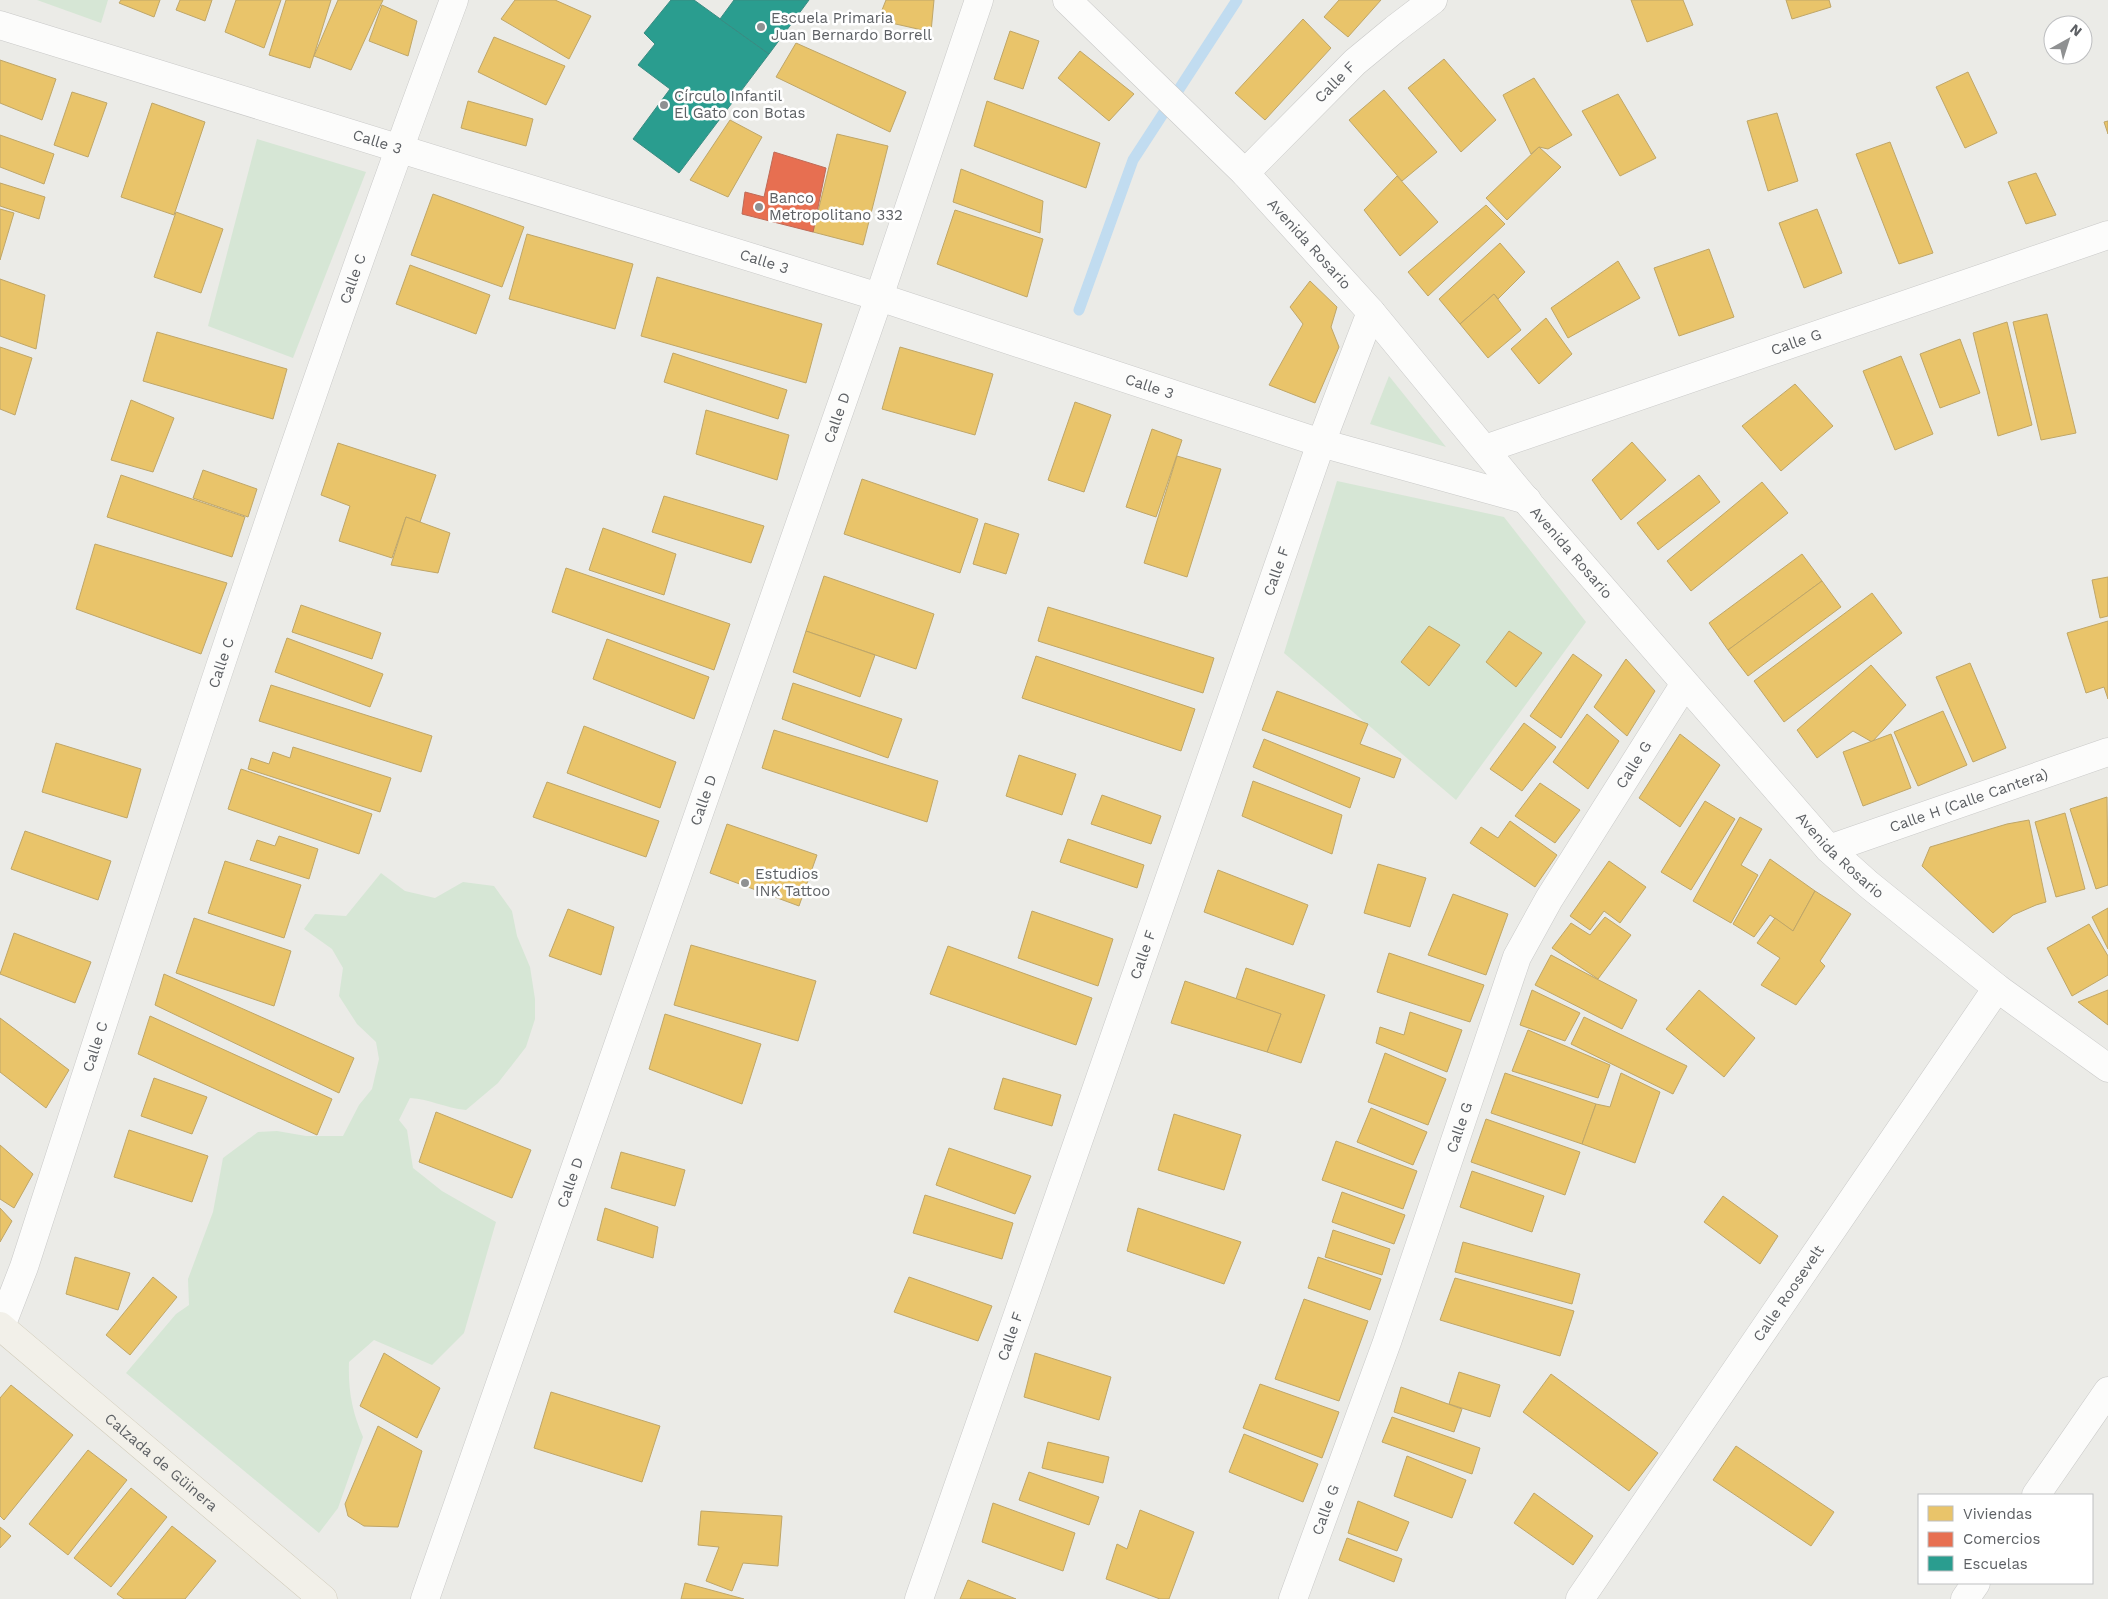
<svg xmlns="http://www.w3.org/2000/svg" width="2108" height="1599" viewBox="0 0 2108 1599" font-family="'Work Sans',sans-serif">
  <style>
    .green { fill: #d6e6d5 }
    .homes { fill: #e9c46a; stroke: #bfa668 }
    .shops { fill: #e76f51; stroke: #be6a57 }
    .schools { fill: #2a9d8f; stroke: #398b82 }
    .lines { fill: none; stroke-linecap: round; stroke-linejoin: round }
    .stream { stroke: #c1dcf0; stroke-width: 11 }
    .minor-casing { stroke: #c9c9c8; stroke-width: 29 }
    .major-casing { stroke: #d0cab8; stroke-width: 29 }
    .minor { stroke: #fcfcfb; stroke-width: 28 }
    .major { stroke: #f2f0e9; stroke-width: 28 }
    .poi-dot { fill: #8f9192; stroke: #fff; stroke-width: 2 }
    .labels { text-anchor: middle; stroke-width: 5; stroke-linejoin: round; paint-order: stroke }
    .poi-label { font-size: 15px; fill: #5d6064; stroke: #fff; text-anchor: start }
    .street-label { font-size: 15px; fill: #5d6064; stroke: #fff }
  </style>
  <rect width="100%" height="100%" fill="#ebebe7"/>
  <g class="green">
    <path d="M37,0H108L101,23Z"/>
    <path d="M257,139L366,172L293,358L208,326Z"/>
    <path d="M1389,376L1446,447L1370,424Z"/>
    <path d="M1337,481L1504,517L1586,622L1456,800L1284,653Z"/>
    <path d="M381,873L405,891L435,898L463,882L494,886L512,911L517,936L530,967L535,999V1019L526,1047L498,1083L466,1110C445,1108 430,1099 410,1098L399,1120L407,1130L413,1168L442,1191L496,1222L464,1333L432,1365L374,1340L349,1362C348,1390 352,1412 363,1437L338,1508L319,1533L126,1373L176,1314L189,1305L188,1279L213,1212L223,1158L258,1132L277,1131L306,1136H343L359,1105L372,1089L379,1059L376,1042L357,1024L339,996L343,968L332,949L304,929L315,914L346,916Z"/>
  </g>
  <g class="homes">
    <path d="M121,0H160L154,17L119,3Z"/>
    <path d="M180,0H212L205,21L176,10Z"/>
    <path d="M236,0H281L264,48L225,32Z"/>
    <path d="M286,0H331L310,68L269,55Z"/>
    <path d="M338,0H383L351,70L314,56Z"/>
    <path d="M515,0H555L591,16L569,59L501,19Z"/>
    <path d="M886,0H934L931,32L878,20Z"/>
    <path d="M1339,0H1381L1348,37L1324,17Z"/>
    <path d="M1631,0H1683L1693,25L1647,42Z"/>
    <path d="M1786,0H1829L1831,7L1792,19Z"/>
    <path d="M382,5L417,21L408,56L369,41Z"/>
    <path d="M1303,19L1331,48L1265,120L1235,93Z"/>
    <path d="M1010,31L1039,41L1023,89L994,79Z"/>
    <path d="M494,37L565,66L546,105L478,72Z"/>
    <path d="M796,43L906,92L890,132L776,77Z"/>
    <path d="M1080,51L1134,94L1109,121L1058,78Z"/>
    <path d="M1444,59L1496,120L1461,152L1408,88Z"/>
    <path d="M0,60L56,79L42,120L0,103Z"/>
    <path d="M1968,72L1997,133L1965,148L1936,87Z"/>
    <path d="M1534,78L1572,135L1548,149L1539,147L1531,154L1503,95Z"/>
    <path d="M1384,90L1437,152L1402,181L1349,120Z"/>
    <path d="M72,92L107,103L88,157L54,145Z"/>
    <path d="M1618,94L1656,158L1620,176L1582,111Z"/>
    <path d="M468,101L533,119L526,146L461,128Z"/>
    <path d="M987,101L1100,143L1086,188L974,146Z"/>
    <path d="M152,103L205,122L174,215L121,197Z"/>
    <path d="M1777,113L1798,181L1768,191L1747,121Z"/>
    <path d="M730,120L762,137L728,197L690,180Z"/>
    <path d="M2108,121V134L2104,122Z"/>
    <path d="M837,134L888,146L863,245L813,232Z"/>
    <path d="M0,135L54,154L44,184L0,167Z"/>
    <path d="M1890,142L1933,253L1899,264L1856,154Z"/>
    <path d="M1539,147L1561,167L1507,220L1486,198Z"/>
    <path d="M961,169L1043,201L1040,233L953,202Z"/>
    <path d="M2036,173L2056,215L2026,224L2008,182Z"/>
    <path d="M1397,176L1438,222L1400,256L1364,210Z"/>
    <path d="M0,183L45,197L39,219L0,206Z"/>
    <path d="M433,194L524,227L502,287L411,255Z"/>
    <path d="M1486,205L1505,224L1428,296L1408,272Z"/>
    <path d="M0,209L14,213L0,260Z"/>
    <path d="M1817,209L1842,273L1804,288L1779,223Z"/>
    <path d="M955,210L1043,239L1027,297L937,264Z"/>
    <path d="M176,212L223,229L201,293L154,277Z"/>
    <path d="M527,234L633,264L615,329L509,299Z"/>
    <path d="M1500,243L1525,272L1498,299L1494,294L1460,324L1439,299Z"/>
    <path d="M1709,249L1734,317L1679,336L1654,268Z"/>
    <path d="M1618,261L1640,298L1568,338L1551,308Z"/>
    <path d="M410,265L490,295L476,334L396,304Z"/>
    <path d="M657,277L822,324L806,383L641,336Z"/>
    <path d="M0,279L45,295L36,349L0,336Z"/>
    <path d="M1310,281L1337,307L1331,327L1339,347L1315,403L1269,385L1303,324L1290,307Z"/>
    <path d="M1494,294L1521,330L1488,358L1460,324Z"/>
    <path d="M2047,314L2076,433L2041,440L2013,322Z"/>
    <path d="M1546,318L1572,354L1539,384L1511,349Z"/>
    <path d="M2007,322L2032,425L1998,436L1973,333Z"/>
    <path d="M157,332L287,369L273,419L143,381Z"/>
    <path d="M1960,339L1980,393L1940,408L1920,354Z"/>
    <path d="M0,347L32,358L15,415L0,409Z"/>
    <path d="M900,347L993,374L975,435L882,409Z"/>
    <path d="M673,353L787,390L778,419L664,382Z"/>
    <path d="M1901,356L1933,434L1895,450L1863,371Z"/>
    <path d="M1795,384L1833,426L1781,471L1742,426Z"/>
    <path d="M131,400L174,418L153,472L111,460Z"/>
    <path d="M1075,402L1111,415L1084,492L1048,480Z"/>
    <path d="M706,410L789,435L777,480L696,454Z"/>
    <path d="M1152,429L1182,440L1156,517L1126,507Z"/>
    <path d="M1632,442L1666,480L1621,520L1592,480Z"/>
    <path d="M338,443L436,475L420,522L406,517L392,558L339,541L350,506L321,495Z"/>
    <path d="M1177,456L1221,469L1187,577L1144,563Z"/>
    <path d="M203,470L257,489L248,517L193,498Z"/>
    <path d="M121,475L245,517L232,557L107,517Z"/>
    <path d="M1699,475L1720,502L1658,550L1637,523Z"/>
    <path d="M862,479L978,519L960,573L844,534Z"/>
    <path d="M1762,482L1788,513L1691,591L1667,561Z"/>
    <path d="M664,496L764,526L751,563L652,532Z"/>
    <path d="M406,517L450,533L438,573L391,565Z"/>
    <path d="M985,523L1019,534L1006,574L973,564Z"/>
    <path d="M603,528L676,554L664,595L589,570Z"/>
    <path d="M95,544L227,583L201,654L76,609Z"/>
    <path d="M1802,554L1822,581L1728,650L1709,623Z"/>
    <path d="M566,568L730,624L714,670L552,612Z"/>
    <path d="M824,576L934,614L916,669L806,631Z"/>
    <path d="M2108,577V616L2100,618L2092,580Z"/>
    <path d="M1822,581L1841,607L1748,676L1728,650Z"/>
    <path d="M1872,593L1902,633L1784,722L1754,681Z"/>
    <path d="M301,605L381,633L372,659L292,632Z"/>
    <path d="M1048,607L1214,658L1203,693L1038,641Z"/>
    <path d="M2108,621V699L2104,687L2086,693L2067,633Z"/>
    <path d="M1429,626L1460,645L1429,686L1401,662Z"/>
    <path d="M806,631L875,655L860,697L793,672Z"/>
    <path d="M1509,631L1542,653L1516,687L1486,662Z"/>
    <path d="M287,638L383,674L370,707L275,672Z"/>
    <path d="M607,639L709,677L694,719L593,679Z"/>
    <path d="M1573,654L1602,675L1561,738L1530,716Z"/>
    <path d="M1036,656L1195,709L1181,751L1022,698Z"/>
    <path d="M1626,659L1655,691L1627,736L1594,707Z"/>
    <path d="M1970,663L2006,748L1973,762L1936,677Z"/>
    <path d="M1871,665L1906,705L1872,742L1853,731L1817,758L1797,730Z"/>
    <path d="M793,683L902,719L888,758L782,719Z"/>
    <path d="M271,685L432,736L421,772L259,721Z"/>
    <path d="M1277,691L1368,724L1360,744L1401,759L1394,778L1262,730Z"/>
    <path d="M1943,711L1967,765L1918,786L1894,732Z"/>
    <path d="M1587,714L1619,741L1588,789L1553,762Z"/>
    <path d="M1524,723L1556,747L1522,791L1490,769Z"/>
    <path d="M584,726L676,762L660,808L567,773Z"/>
    <path d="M774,730L938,781L927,822L762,768Z"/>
    <path d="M1680,734L1720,765L1680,827L1639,798Z"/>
    <path d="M1891,734L1911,788L1863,806L1843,752Z"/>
    <path d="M1264,739L1360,778L1350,808L1253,767Z"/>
    <path d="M56,743L141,769L127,818L42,792Z"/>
    <path d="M293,747L391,778L380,812L248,769L251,758L269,764L273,752L290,758Z"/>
    <path d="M1019,755L1076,774L1062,815L1006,796Z"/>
    <path d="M241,769L372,814L359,854L228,809Z"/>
    <path d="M1253,781L1342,815L1332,854L1242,816Z"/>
    <path d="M547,782L659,821L646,857L533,817Z"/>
    <path d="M1540,783L1580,810L1555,843L1515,816Z"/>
    <path d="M1102,795L1161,816L1151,844L1091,824Z"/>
    <path d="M2107,797L2108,885L2096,889L2070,809Z"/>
    <path d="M1705,801L1735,819L1691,890L1661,872Z"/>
    <path d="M2065,813L2085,889L2056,897L2035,822Z"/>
    <path d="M1740,817L1762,829L1741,865L1758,875L1731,923L1693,901Z"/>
    <path d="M2029,820L2046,902L2036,905L2013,915L1993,933L1922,866L1930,847L2007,824Z"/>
    <path d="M1510,821L1557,855L1535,887L1470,843L1481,827L1498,838Z"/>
    <path d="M727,824L817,855L799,906L710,873Z"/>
    <path d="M25,831L111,861L98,900L11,869Z"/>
    <path d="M279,836L318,849L309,879L250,860L257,840L275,846Z"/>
    <path d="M1068,839L1144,865L1137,888L1060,862Z"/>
    <path d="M1770,859L1815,891L1793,931L1770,915L1754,937L1733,924Z"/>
    <path d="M225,861L301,885L284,938L208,913Z"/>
    <path d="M1609,861L1646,887L1620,923L1604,911L1590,930L1570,916Z"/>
    <path d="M1378,864L1426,878L1410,927L1364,913Z"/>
    <path d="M1218,870L1308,905L1293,945L1204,912Z"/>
    <path d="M1815,891L1851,914L1820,961L1825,966L1796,1005L1761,985L1780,958L1757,943L1775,918L1793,931Z"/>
    <path d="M1453,894L1508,914L1486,975L1428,955Z"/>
    <path d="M2108,908V949L2092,917Z"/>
    <path d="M568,909L614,927L601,975L549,956Z"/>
    <path d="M1032,911L1113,939L1098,986L1018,958Z"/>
    <path d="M1605,917L1631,935L1598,979L1552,948L1571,923L1590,935Z"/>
    <path d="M194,918L291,951L274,1006L176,973Z"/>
    <path d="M2089,924L2108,956V975L2072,996L2047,948Z"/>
    <path d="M14,933L91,962L75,1003L0,974Z"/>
    <path d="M691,945L816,981L798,1041L674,1005Z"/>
    <path d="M948,946L1092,998L1076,1045L930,994Z"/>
    <path d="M1389,953L1484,985L1470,1022L1377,992Z"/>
    <path d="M1551,955L1637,1000L1622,1029L1535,985Z"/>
    <path d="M1246,968L1325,995L1301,1063L1267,1052L1281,1014L1236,999Z"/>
    <path d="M164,974L354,1058L339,1093L155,1005Z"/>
    <path d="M1185,981L1281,1014L1267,1052L1171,1023Z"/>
    <path d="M1532,990L1580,1013L1565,1041L1520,1025Z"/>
    <path d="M1699,990L1755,1038L1724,1077L1666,1029Z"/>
    <path d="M2108,990V1025L2078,1002Z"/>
    <path d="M1410,1012L1462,1030L1447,1072L1376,1043L1380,1027L1404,1035Z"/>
    <path d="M665,1014L761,1044L742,1104L649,1069Z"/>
    <path d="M150,1016L332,1099L317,1135L138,1054Z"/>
    <path d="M1584,1017L1687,1066L1673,1094L1571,1044Z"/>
    <path d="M0,1018L69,1070L46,1108L0,1072Z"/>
    <path d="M1528,1030L1610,1065L1598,1098L1512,1071Z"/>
    <path d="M1385,1053L1446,1079L1428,1125L1368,1102Z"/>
    <path d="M1505,1073L1596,1104L1582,1144L1491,1113Z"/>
    <path d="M1621,1073L1660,1092L1635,1163L1582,1144L1596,1104L1610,1107Z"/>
    <path d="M154,1078L207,1097L192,1134L141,1116Z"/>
    <path d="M1003,1078L1061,1095L1052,1126L994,1109Z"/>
    <path d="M1371,1108L1427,1132L1413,1165L1357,1142Z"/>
    <path d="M436,1112L531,1150L512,1198L419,1162Z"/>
    <path d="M1174,1114L1241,1135L1224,1190L1158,1170Z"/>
    <path d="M1486,1119L1580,1152L1565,1195L1471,1162Z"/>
    <path d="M129,1130L208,1156L192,1202L114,1177Z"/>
    <path d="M1336,1141L1417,1171L1403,1209L1322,1180Z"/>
    <path d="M0,1145L33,1174L14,1208L0,1199Z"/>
    <path d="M949,1148L1031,1176L1015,1214L936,1185Z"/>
    <path d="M621,1152L685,1170L675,1206L611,1188Z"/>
    <path d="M1472,1171L1544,1196L1532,1232L1460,1207Z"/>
    <path d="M1342,1192L1405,1215L1394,1244L1332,1222Z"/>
    <path d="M925,1195L1013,1223L1002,1259L913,1233Z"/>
    <path d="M1723,1196L1778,1236L1760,1264L1704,1222Z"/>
    <path d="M0,1208L12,1221L0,1242Z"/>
    <path d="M605,1208L658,1227L653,1258L597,1240Z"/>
    <path d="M1138,1208L1241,1242L1224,1284L1127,1251Z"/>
    <path d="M1333,1230L1390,1249L1382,1275L1325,1257Z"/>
    <path d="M1463,1242L1580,1274L1572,1304L1455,1272Z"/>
    <path d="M75,1257L130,1273L118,1310L66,1294Z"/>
    <path d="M1318,1257L1381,1279L1370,1310L1308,1288Z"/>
    <path d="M153,1277L177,1297L130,1355L106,1335Z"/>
    <path d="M909,1277L992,1306L978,1341L894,1312Z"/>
    <path d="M1455,1278L1574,1311L1560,1356L1440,1320Z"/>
    <path d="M1304,1299L1368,1321L1339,1401L1275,1379Z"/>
    <path d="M384,1353L440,1388L417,1438L360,1406Z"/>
    <path d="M1035,1353L1111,1377L1099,1420L1024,1397Z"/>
    <path d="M1459,1372L1500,1385L1490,1417L1449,1404Z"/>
    <path d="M1551,1374L1658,1453L1629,1491L1523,1412Z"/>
    <path d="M1260,1384L1339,1412L1322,1458L1243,1428Z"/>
    <path d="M11,1385L73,1435L4,1520L0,1516V1398Z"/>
    <path d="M1401,1387L1462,1409L1454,1432L1394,1412Z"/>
    <path d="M551,1392L660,1426L642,1482L534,1448Z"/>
    <path d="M1392,1417L1480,1448L1472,1474L1382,1442Z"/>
    <path d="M378,1426L422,1451L398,1527L364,1526L348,1516L345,1504Z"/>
    <path d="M1244,1434L1318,1464L1303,1502L1229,1472Z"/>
    <path d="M1048,1442L1109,1457L1103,1483L1042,1468Z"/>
    <path d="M1736,1446L1834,1512L1811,1546L1713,1480Z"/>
    <path d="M88,1450L127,1480L68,1555L29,1524Z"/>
    <path d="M1407,1456L1466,1480L1452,1518L1394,1496Z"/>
    <path d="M1029,1472L1099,1497L1089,1525L1019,1500Z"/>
    <path d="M131,1488L167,1517L111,1587L74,1558Z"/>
    <path d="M1534,1493L1593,1536L1573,1565L1514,1523Z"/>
    <path d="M1358,1501L1409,1522L1397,1551L1348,1533Z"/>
    <path d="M993,1503L1075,1533L1063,1571L982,1542Z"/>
    <path d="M1140,1510L1194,1532L1169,1599H1160L1106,1579L1117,1544L1127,1549Z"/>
    <path d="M701,1511L782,1516L778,1566L743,1563L732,1591L706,1581L719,1547L698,1545Z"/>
    <path d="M172,1526L216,1561L185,1599H124L117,1594Z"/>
    <path d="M0,1527L11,1536L0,1548Z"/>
    <path d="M1347,1538L1402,1559L1394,1582L1339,1560Z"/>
    <path d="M968,1580L1016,1599H960Z"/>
    <path d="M685,1583L744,1599H681Z"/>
  </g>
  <path class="shops" d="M774,152L826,168L813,232L742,214L745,192L764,197Z"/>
  <g class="schools">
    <path d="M671,0H694L769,54L679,173L633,139L670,89L638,65L655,44L644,33Z"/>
    <path d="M734,0H809L769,54L720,19Z"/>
  </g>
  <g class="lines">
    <path class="stream" d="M1079,310L1133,160L1237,0"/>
    <g class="minor-casing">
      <g id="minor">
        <path id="s1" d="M1067,0L1245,173L1371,312L1531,506L1829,849L1868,884L1997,988L2108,1068"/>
        <path id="s2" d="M0,25L879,297L1321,443L1527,500"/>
        <path id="s3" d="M1245,173L1355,62L1395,29L1433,0"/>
        <path id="s4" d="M1485,449L2108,235"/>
        <path id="s5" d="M1829,849L2108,752"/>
        <path id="s6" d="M0,1329L24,1267C161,843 298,418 454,0"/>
        <path d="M2036,1495L2108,1391"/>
        <path id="s7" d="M425,1599L879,297L979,0"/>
        <path id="s8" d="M919,1599L1321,443L1371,312"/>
        <path id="s9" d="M1293,1599L1387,1342L1517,957L1549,899L1684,685"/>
        <path id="s10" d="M1580,1599L1997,988"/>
        <path d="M1965,1599L1976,1583"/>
      </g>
    </g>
    <g class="major-casing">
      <g id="major">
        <path id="s11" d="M0,1326L323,1599"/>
      </g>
    </g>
    <use href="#minor" class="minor"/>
    <use href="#major" class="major"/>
  </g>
  <g class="poi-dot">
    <circle cx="761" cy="27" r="5"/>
    <circle cx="664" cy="105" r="5"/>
    <circle cx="759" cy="207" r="5"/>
    <circle cx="745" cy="883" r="5"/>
  </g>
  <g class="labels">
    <g class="poi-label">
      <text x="771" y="23">Escuela Primaria<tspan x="771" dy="17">Juan Bernardo Borrell</tspan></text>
      <text x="674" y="101">Círculo Infantil<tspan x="674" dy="17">El Gato con Botas</tspan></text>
      <text x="769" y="203">Banco<tspan x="769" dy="17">Metropolitano 332</tspan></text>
      <text x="755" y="879">Estudios<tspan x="755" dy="17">INK Tattoo</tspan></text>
    </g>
    <g class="street-label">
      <text dy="5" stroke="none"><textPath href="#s3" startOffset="128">Calle F</textPath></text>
      <text dy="5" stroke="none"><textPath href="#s2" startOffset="395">Calle 3</textPath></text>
      <text dy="5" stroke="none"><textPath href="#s1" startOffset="344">Avenida Rosario</textPath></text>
      <text dy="5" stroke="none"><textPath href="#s2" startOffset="800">Calle 3</textPath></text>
      <text dy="5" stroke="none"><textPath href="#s6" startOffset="1108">Calle C</textPath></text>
      <text dy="5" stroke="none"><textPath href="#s4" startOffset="329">Calle G</textPath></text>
      <text dy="5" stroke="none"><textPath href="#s2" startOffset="1205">Calle 3</textPath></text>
      <text dy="5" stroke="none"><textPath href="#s7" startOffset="1251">Calle D</textPath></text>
      <text dy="5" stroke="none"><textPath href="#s1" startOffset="749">Avenida Rosario</textPath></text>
      <text dy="5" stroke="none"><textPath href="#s8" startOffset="1088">Calle F</textPath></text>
      <text dy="5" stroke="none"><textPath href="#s6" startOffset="702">Calle C</textPath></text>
      <text dy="5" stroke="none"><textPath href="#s9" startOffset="905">Calle G</textPath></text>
      <text dy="5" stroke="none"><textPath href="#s7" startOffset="846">Calle D</textPath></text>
      <text dy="5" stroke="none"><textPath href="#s5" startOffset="148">Calle H (Calle Cantera)</textPath></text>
      <text dy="5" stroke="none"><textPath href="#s1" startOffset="1154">Avenida Rosario</textPath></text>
      <text dy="5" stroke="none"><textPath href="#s8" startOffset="682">Calle F</textPath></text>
      <text dy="5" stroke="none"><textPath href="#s6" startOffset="298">Calle C</textPath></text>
      <text dy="5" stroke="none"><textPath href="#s9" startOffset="500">Calle G</textPath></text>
      <text dy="5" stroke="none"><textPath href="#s7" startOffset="441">Calle D</textPath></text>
      <text dy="5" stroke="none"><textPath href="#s10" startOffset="370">Calle Roosevelt</textPath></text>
      <text dy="5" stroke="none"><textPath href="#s8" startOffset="278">Calle F</textPath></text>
      <text dy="5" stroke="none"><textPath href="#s11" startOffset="211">Calzada de Güinera</textPath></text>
      <text dy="5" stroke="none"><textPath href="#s9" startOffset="95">Calle G</textPath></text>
    </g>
  </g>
  <rect x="1918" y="1494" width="175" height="90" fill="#ffffff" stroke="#bebfc1"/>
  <rect x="1928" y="1506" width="25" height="15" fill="#e9c46a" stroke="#bebfc1"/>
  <text x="1963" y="1519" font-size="15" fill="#5d6064">Viviendas</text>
  <rect x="1928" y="1532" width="25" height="15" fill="#e76f51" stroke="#bebfc1"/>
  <text x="1963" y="1544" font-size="15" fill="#5d6064">Comercios</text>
  <rect x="1928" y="1556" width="25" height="15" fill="#2a9d8f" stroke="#bebfc1"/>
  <text x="1963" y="1569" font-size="15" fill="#5d6064">Escuelas</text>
  <g transform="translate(2068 40) rotate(39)"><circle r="24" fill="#ffffff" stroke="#bebfc1"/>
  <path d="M0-4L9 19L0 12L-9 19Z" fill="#8f9192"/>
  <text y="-8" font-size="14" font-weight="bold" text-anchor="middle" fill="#5d6064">N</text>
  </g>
</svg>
